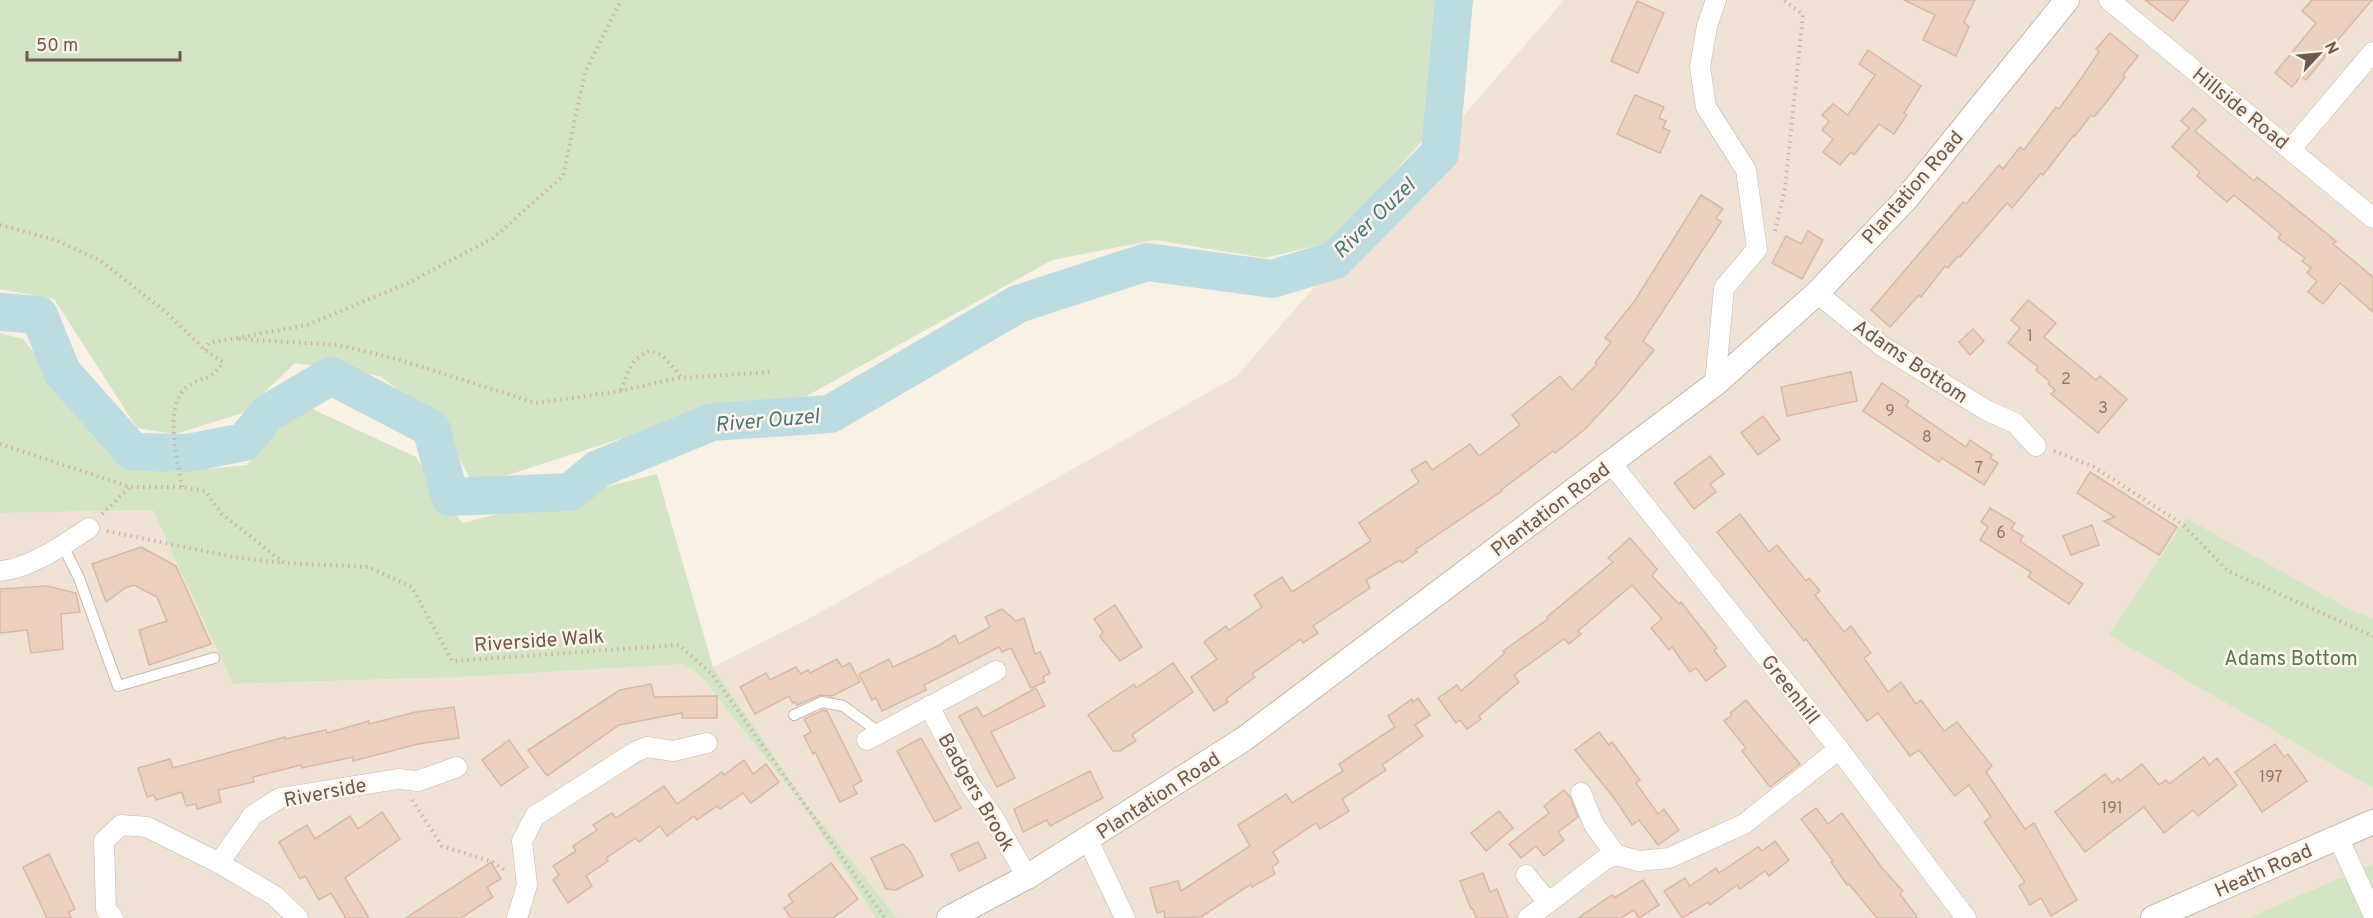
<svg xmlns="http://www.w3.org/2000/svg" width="2373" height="918" viewBox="0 0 2373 918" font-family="Overpass,sans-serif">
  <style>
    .residential { fill: #f0e2d4 }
    .green { fill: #d3e5c5 }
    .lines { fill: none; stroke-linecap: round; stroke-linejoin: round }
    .river { stroke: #bbdce0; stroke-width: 38 }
    .building { fill: #ebd0bf; stroke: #dcb6a2; stroke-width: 1.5 }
    .service-casing { stroke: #c9b8ac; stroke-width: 12 }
    .minor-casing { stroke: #c9b8ac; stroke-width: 21 }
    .tertiary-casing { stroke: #c9b8ac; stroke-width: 26 }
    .path { stroke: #d0b3a3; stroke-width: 4; stroke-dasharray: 1.5 4.5; stroke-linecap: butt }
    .service { stroke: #fff; stroke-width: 10 }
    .minor { stroke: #fff; stroke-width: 20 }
    .tertiary { stroke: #fff; stroke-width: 24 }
    .labels { text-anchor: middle; stroke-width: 5; stroke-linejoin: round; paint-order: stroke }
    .number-label { font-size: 16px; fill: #8e766a }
    .street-label { font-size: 20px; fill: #6f584d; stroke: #fdf5ea }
    .park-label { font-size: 20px; fill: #587949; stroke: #fdf5ea }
    .water-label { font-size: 21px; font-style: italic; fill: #497880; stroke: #fdf5ea }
  </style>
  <rect width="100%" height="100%" fill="#f9f1e4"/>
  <g class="residential">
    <path d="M1564,0H2373V918H897L803,799L713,667L812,617L1237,376Z"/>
    <path d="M153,510L235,684L462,677L684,664L700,675L799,800L876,918H0V513Z"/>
  </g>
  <g class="green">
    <path d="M0,0H1445L1424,139L1331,242L1265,258L1155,240L1052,260L803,398L709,410L474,486L440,422L380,376L295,363L243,413L175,434L137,428L54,299L0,289Z"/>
    <path d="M0,333L23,339L121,462L173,472L247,465L295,401L416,457L462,523L657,474L713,667L803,799L897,918H876L799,800L700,675L684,664L462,677L233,684L153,510L0,513Z"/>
    <path d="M2186,518L2347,608L2373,619V788L2109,635Z"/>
    <path d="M2373,864V918H2248Z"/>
  </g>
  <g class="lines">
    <path class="river" d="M0,312L39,315L62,372L133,452L188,453L244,442L268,413L331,376L431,428L450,497L570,492L598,469L712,422L830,414L1018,304L1147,262L1272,279L1335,260L1440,153L1454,0"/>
  </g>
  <g class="building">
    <path d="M1904,0H1975L1964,22L1969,27L1956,56L1923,40L1935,15Z"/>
    <path d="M2145,0H2189L2173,21Z"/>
    <path d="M2312,0H2372L2324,56L2325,57L2306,80L2301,76L2292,87L2275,73L2316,23L2302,11Z"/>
    <path d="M1637,1L1664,13L1638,73L1611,61Z"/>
    <path d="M2110,33L2138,56L2123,75L2125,77L2109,99L2094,117L2091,115L2075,136L2074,135L2043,175L2041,173L2012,208L2007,203L1960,257L1958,256L1948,268L1945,266L1921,297L1919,295L1890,327L1871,310L1963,202L1966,204L1999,165L2003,169L2020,147L2024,150L2056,107L2059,109L2078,83L2099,52L2096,49Z"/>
    <path d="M1868,50L1921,86L1904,113L1907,115L1894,134L1879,124L1854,155L1851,152L1840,165L1823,152L1833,139L1822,130L1829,121L1822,115L1833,104L1848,115L1875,75L1859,64Z"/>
    <path d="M1635,95L1664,107L1659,118L1666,121L1663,128L1670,131L1660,153L1617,134Z"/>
    <path d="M2193,108L2206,120L2195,131L2254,181L2257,177L2336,241L2333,244L2373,277V312L2340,283L2323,304L2308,292L2317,281L2307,273L2311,268L2302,261L2305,258L2278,238L2281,234L2234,195L2227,202L2197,176L2200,172L2172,147L2189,128L2181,121Z"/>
    <path d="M1701,195L1723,209L1716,218L1721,222L1643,341L1654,350L1617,395L1585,429L1555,453L1553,451L1501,490L1502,491L1415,550L1417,552L1402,563L1400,560L1366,580L1370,588L1313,626L1318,633L1303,643L1301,639L1252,674L1255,677L1226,699L1228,702L1214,711L1191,677L1217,659L1204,642L1226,626L1229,630L1262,607L1254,595L1282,577L1292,592L1371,541L1359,523L1419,482L1411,470L1426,461L1432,470L1470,444L1479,456L1520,425L1512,415L1560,376L1572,390L1597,364L1595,363L1611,342L1605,338L1634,302Z"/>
    <path d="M1808,231L1823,240L1802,279L1772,263L1786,236L1801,244Z"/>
    <path d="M2028,300L2056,323L2044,337L2096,380L2100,376L2127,399L2098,433L2051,394L2055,390L2048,384L2050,382L2036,370L2038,367L2008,343L2020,328L2011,320Z"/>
    <path d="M1973,329L1984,341L1970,355L1959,342Z"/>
    <path d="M1851,372L1857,401L1787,416L1781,387Z"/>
    <path d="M1882,383L1909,401L1906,406L1966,447L1970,440L1992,455L1990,458L1998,463L1984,485L1942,458L1939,462L1863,411Z"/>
    <path d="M1763,416L1780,439L1758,455L1741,433Z"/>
    <path d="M1710,456L1724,474L1710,484L1716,492L1694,509L1674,483Z"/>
    <path d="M2090,472L2177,527L2159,555L2104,521L2115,517L2077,493Z"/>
    <path d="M1990,508L2015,523L2011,529L2023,536L2020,541L2083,584L2069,604L2028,577L2031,572L1980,540L1988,527L1981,522Z"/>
    <path d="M1740,514L1769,552L1777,545L1806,581L1809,578L1820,591L1815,595L1844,632L1851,626L1871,653L1864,658L1888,692L1901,682L1916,704L1921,700L1944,731L1957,722L1992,766L1986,772L2025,829L2034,823L2077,900L2051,916L2041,898L2030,905L2019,886L2025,882L1984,822L1991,817L1969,785L1955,796L1919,750L1910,756L1878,713L1867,721L1806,639L1804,641L1717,532Z"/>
    <path d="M2092,525L2099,545L2071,555L2063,536Z"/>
    <path d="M1630,538L1657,569L1652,576L1679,604L1681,602L1717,648L1714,650L1726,666L1706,681L1696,668L1690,672L1672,647L1669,650L1651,628L1662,619L1632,585L1578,631L1581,634L1569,644L1564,639L1514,675L1519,682L1479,716L1481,719L1467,729L1460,720L1456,723L1438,698L1457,685L1461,691L1505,653L1503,651L1548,619L1547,617L1613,562L1608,558Z"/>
    <path d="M141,547L176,566L211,644L149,665L139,630L167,621L157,597L134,585L125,588L106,602L92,564Z"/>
    <path d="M47,586L76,593L80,612L61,614L63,649L31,653L27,630L0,633V589Z"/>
    <path d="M1115,605L1142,647L1120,661L1100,637L1103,632L1094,619Z"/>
    <path d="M1002,609L1016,621L1024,618L1035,654L1040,652L1050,673L1043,677L1045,682L1031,688L1011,648L1002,652L999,647L924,685L926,690L882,711L876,698L872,700L859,674L889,659L893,667L938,646L955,635L959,644L990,627L985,617Z"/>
    <path d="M837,659L842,667L850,663L860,682L832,696L820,695L797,705L796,702L793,703L789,696L755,714L740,687L766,673L770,680L796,667L801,674L808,670L810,673Z"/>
    <path d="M1173,663L1193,692L1132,735L1136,741L1120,751H1113L1088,715L1134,684L1136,688Z"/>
    <path d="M651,684L654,697L717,696V718H682V713L619,725L547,776L528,750L620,690Z"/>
    <path d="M1036,688L1045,706L991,732L1015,778L997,787L959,716L977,707L983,717Z"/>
    <path d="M1418,698L1430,715L1415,725L1423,736L1382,765L1386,770L1342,799L1349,811L1320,829L1316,823L1273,852L1279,862L1272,867L1275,874L1252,887L1251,884L1201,917L1165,918L1164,911L1157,913L1150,888L1178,881L1181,891L1250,846L1238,825L1286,794L1292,803L1343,771L1339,764L1395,727L1388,716L1412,699L1413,702Z"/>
    <path d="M1746,700L1800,764L1770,787L1742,751L1746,748L1724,721L1732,715L1730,713Z"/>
    <path d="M454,707L459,738L418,744L353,761V757L302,768L301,765L253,777L254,782L218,790L221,802L197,809L196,804L186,806L182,792L156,800L154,795L147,797L138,768L170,759L173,768L285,737V739L326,730L327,733L369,721V724L416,712Z"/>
    <path d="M823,710L827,711L862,781L853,786L857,794L840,802L815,752L813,754L804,736L811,732L804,719Z"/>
    <path d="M1599,732L1609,745L1612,742L1640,780L1636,783L1658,814L1664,809L1679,830L1658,845L1639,820L1632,825L1615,799L1575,750Z"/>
    <path d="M921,738L961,808L935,822L897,751Z"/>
    <path d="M509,740L528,767L501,786L482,760Z"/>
    <path d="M2275,744L2284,757L2288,754L2307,781L2262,812L2235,772Z"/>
    <path d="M2204,757L2209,765L2217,758L2237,785L2198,816L2193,810L2164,833L2144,807L2085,852L2055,812L2105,774L2112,783L2118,778L2120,781L2142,764L2159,785L2166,780L2169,784Z"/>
    <path d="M744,760L753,774L766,764L779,782L751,803L743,793L720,809L717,806L697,820L694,816L667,836L660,826L639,842L636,838L606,858L608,861L586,876L592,886L568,903L553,880L559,875L553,866L576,851L573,846L597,830L593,825L612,813L616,818L664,786L677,804L722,772L724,775Z"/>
    <path d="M1090,771L1103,798L1050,826L1047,820L1023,832L1014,809Z"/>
    <path d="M1564,790L1570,797L1578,817L1558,832L1564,840L1544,856L1536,846L1521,858L1509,844L1549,813L1544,806Z"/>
    <path d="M1816,808L1828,824L1842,813L1882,868L1903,891L1900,894L1918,918H1877L1849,884L1847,885L1831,862L1833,861L1801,819Z"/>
    <path d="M1499,811L1513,828L1486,851L1471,833Z"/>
    <path d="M382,812L400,839L345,878L369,918H346L331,893L319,900L305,876L300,879L279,842L307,825L315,839L350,816L358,829Z"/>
    <path d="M1775,841L1789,860L1769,876L1765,871L1740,889L1737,885L1710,905L1708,902L1682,918L1664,891L1685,878L1690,886L1716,868L1719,873L1758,847L1762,851Z"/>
    <path d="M978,842L986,858L959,871L951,854Z"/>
    <path d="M903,844L910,851L923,876L896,890L886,889L871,858Z"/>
    <path d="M49,854L75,909L69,912L71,918H47L23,867Z"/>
    <path d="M491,862L501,879L487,887L493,897L461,918H406Z"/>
    <path d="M831,863L858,899L833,918H791L784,908L793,902L788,895Z"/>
    <path d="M1483,873L1490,892L1497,889L1508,918H1476L1473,909H1471L1460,881Z"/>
    <path d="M1643,880L1659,905L1639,918L1634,910L1621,918H1578L1612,895L1614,898Z"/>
  </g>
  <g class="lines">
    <g class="service-casing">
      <g id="service">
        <path d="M63,546L79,578L118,686L214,658"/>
        <path d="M794,715L822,702L843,706L880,733"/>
      </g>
    </g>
    <g class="minor-casing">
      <g id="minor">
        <path d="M2109,0L2373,218"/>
        <path d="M2291,149L2373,52"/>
        <path d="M1817,293L1882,346L1986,410L2015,423L2036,446"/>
        <path d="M1715,384L1724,288L1757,249L1746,170L1706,107L1700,67L1707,26L1716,0"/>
        <path d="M1611,463L1839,749L1966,918"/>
        <path d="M0,571C29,569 65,544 89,528"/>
        <path d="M929,706L969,783L993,817L1027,877"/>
        <path d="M867,740L996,671"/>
        <path d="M1581,793L1594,825L1616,855"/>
        <path d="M2338,837L2373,914"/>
        <path d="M1088,840L1125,918"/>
        <path d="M219,863L253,815L280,798L398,779L418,781L457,767"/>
        <path d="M1526,875L1548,902"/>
        <path d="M113,918L106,909L104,841L121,825L147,827L219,863L275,896L298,918"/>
        <path d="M517,918L527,885L522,841L535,816L635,752L647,747L673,751L707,743"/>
        <path d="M1528,918L1604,860L1616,855L1639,861L1669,858L1744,824L1839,749"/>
      </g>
    </g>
    <g class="tertiary-casing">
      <g id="tertiary">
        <path d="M949,918L1027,877L1244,739L1715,384L1817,293L1906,199L2067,0"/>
        <path d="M2153,918L2373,822"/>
      </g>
    </g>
    <g class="path">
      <path d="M0,225L56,240L101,261L167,313L205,350L223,362C209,384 203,374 186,388C163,407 178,462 182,487"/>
      <path d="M1775,231L1785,189L1803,15L1784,0"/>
      <path d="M239,339L338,345L397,359L536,403L621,391L678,378L773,372"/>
      <path d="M205,350L209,343L307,325L408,283L493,238L563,176L585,72L621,0"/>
      <path d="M621,390C629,371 629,361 649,351L662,355L681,377"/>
      <path d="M0,444L130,487H182L205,491L222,514L284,563L368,567L412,587L452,661L679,645L712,674L885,918"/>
      <path d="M2054,451L2094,467L2182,524L2228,571L2373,636"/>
      <path d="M102,514L130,487"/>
      <path d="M107,531L233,557L283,563"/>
      <path d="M412,800L442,846L493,862L506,871"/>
    </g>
    <use href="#service" class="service"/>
    <use href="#minor" class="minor"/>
    <use href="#tertiary" class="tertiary"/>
  </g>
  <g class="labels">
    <g class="number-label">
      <text x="2030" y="341">1</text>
      <text x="2066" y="384">2</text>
      <text x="2103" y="413">3</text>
      <text x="1890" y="416">9</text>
      <text x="1927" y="442">8</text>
      <text x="1979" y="473">7</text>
      <text x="2001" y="538">6</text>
      <text x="2271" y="782">197</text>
      <text x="2112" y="813">191</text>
    </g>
    <g class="street-label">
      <text transform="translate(2241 108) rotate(39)" y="7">Hillside Road</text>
      <text transform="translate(1912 187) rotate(-49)" y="7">Plantation Road</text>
      <text transform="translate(1911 361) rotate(34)" y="7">Adams Bottom</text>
      <text transform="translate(1550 509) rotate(-37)" y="7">Plantation Road</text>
      <text transform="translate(539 640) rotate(-4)" y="7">Riverside Walk</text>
      <text transform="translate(1791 689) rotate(52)" y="7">Greenhill</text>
      <text transform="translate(325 792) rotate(-11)" y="7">Riverside</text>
      <text transform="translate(977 792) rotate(60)" y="7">Badgers Brook</text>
      <text transform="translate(1158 795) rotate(-33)" y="7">Plantation Road</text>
      <text transform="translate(2263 870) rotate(-24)" y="7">Heath Road</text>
    </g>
    <g class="park-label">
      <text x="2291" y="665">Adams Bottom</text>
    </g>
    <g class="water-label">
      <text transform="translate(1374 218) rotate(-44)" y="7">River Ouzel</text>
      <text transform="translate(767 420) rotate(-5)" y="7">River Ouzel</text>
    </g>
  </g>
  <g transform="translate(2319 54) rotate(64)" stroke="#fdf5ea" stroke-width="4.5" paint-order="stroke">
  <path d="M0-4.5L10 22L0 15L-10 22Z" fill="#6f584d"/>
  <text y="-9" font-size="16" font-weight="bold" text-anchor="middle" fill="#6f584d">N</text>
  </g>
  <path d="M27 51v9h153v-9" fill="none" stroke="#6f584d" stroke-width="3"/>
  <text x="36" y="51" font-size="18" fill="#6f584d" stroke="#fdf5ea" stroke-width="4.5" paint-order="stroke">50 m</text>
</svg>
